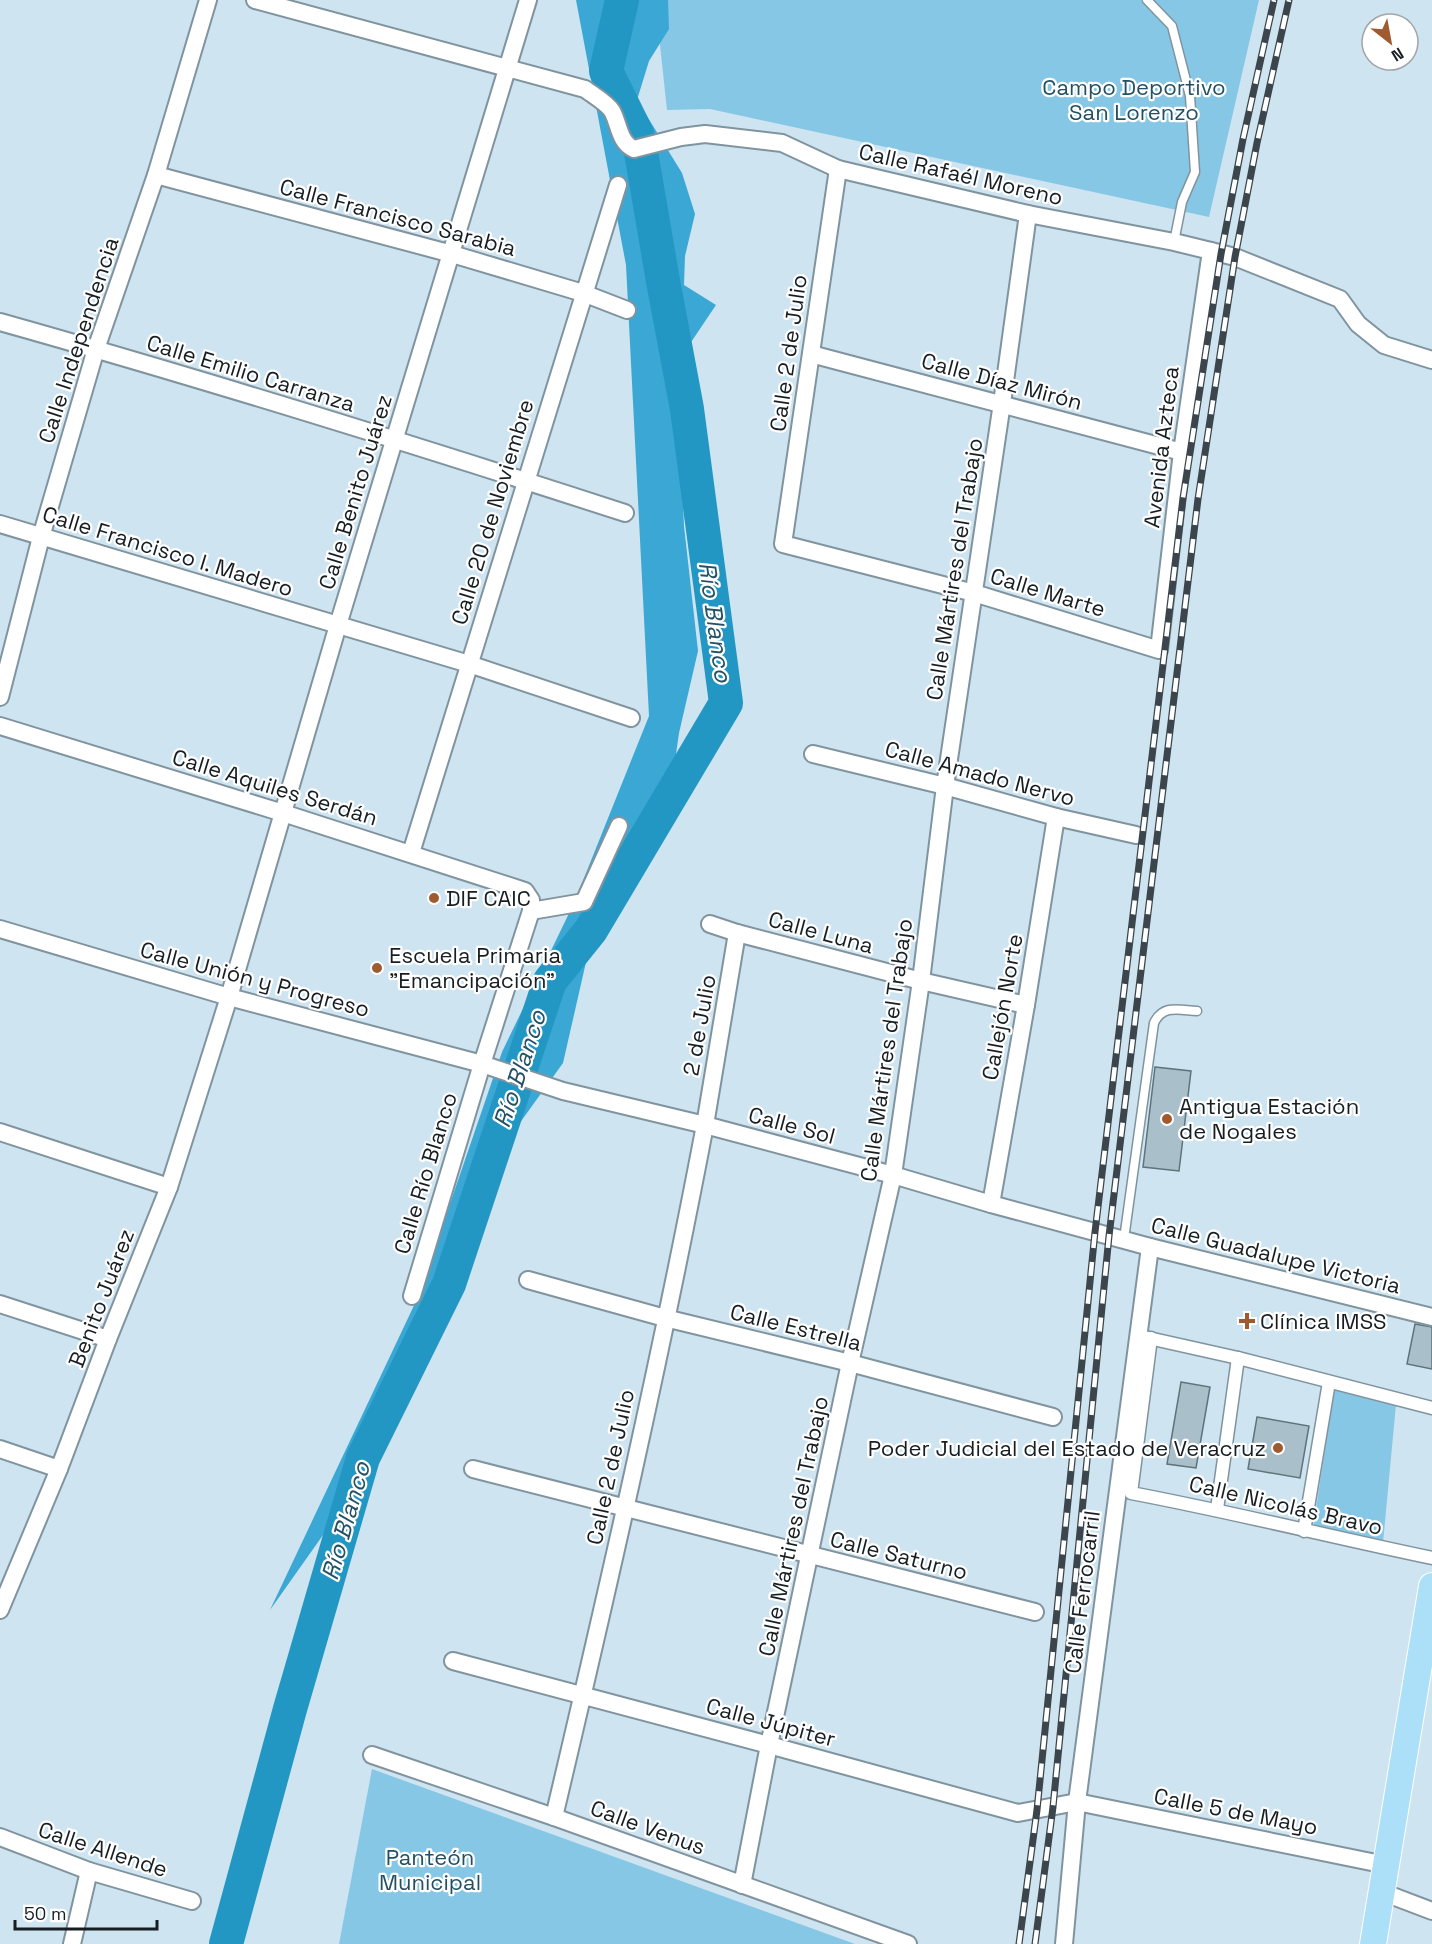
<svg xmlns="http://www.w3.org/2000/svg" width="1432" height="1944" viewBox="0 0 1432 1944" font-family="'Space Grotesk',sans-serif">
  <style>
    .green { fill: #87c7e6 }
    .forest { fill: #3aa7d5 }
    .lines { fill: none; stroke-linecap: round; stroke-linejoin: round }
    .river { stroke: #2397c4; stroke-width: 34 }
    .building { fill: #a9bfca; stroke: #5f737d; stroke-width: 1.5 }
    .service-casing { stroke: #80949f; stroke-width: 11 }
    .pedestrian-casing { stroke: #80949f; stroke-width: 15 }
    .minor-casing { stroke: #80949f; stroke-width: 20 }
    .primary-casing { stroke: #fff; stroke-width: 28 }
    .service { stroke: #fff; stroke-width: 8 }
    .pedestrian { stroke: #fff; stroke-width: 12 }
    .minor { stroke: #fff; stroke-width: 16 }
    .primary { stroke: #ace0f8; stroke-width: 26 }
    .rail-casing { stroke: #3b454b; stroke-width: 7 }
    .rail { stroke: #fff; stroke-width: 4.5; stroke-dasharray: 14; stroke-linecap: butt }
    .poi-dot { fill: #9f5a2f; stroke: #fff; stroke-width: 2 }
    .labels { text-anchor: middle; stroke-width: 4.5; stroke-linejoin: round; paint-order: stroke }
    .park-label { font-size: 22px; fill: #245064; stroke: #fff }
    .street-label { font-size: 22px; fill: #161e22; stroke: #fff }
    .poi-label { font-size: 22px; fill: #161e22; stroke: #fff; text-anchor: start }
    .water-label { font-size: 24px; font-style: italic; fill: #255165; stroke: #fff }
  </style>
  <rect width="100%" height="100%" fill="#cee4f0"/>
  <g class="green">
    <path d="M659,0H1259L1209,217L710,109L667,110L656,8Z"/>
    <path d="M1334,1390L1396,1404L1383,1543L1313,1528Z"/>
    <path d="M372,1769L855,1944H339Z"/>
  </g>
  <path class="forest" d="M576,0H668L669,29L649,61L637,100L682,173L695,214L685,256L684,285L716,305L677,363L684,526L698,651L679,733L670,796L594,927L563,1063L506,1142L417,1383L340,1511L270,1610L418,1297L502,1052L574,903L649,716L626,265Z"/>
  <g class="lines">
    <path class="river" d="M226,1944L290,1709L363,1458L449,1284L550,981L591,930L726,703L687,409L663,281L642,158L637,134L606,71L622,0"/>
  </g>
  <g class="building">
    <path d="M1155,1067L1191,1071L1179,1171L1143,1167Z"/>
    <path d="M1415,1324L1432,1327V1369L1407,1364Z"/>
    <path d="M1181,1382L1210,1387L1196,1468L1167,1464Z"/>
    <path d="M1257,1417L1309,1426L1300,1478L1248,1469Z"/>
  </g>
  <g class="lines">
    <g class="service-casing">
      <g id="service">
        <path d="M1147,0L1172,26L1190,96L1195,172L1182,202L1174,242"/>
        <path d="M1124,1239L1154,1023C1163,1004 1179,1010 1197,1011"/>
      </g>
    </g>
    <g class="pedestrian-casing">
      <g id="pedestrian">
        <path d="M1144,1337L1238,1358L1432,1408"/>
        <path d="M1151,1338L1131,1493C1232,1512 1331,1537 1432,1558"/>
        <path d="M1217,1509L1238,1358"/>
        <path d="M1304,1531L1329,1382"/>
      </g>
    </g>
    <g class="minor-casing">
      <g id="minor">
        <path d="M255,0L585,89C593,95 607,103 612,111C619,123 619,143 634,149L681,137L705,134L782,143L838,169L1028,214L1174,242L1211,251L1235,257L1340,299L1358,324L1384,345L1432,360"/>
        <path d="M838,169L783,544L974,593L1159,650L1182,452L1211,251"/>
        <path d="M156,175L452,254L583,293L627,310"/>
        <path d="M0,322C210,381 418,446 625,513"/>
        <path d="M811,354L1182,452"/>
        <path d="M0,524L469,664L631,718"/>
        <path d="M0,697L41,537L96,349L156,175L208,0"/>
        <path d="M0,726L283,813L525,891L531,900V911L482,1064L412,1296"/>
        <path d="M813,754L945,786L1056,817L1136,835"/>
        <path d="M411,853L618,185"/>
        <path d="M531,911L584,902L619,826"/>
        <path d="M710,924L737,933L921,981L1026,1005"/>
        <path d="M0,929L229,997L482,1064L563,1091L705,1125L893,1175L991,1204L1150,1247L1432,1317"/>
        <path d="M0,1132L169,1187"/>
        <path d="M991,1204L1026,1005L1056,817"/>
        <path d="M528,1280L665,1318L850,1363L1053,1417"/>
        <path d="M0,1304L108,1339"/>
        <path d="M0,1449L59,1469"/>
        <path d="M473,1469L1035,1612"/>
        <path d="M0,1610L59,1469L108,1339L169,1187L229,997L338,625L528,0"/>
        <path d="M453,1661L769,1745L1018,1813L1077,1802L1386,1865"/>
        <path d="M372,1755L554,1817L908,1944"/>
        <path d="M554,1817C608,1588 661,1357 705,1125C716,1061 726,997 737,933"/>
        <path d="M0,1837L89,1871L192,1901"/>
        <path d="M742,1885L769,1745L850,1363L893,1175L921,981L945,786L1002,403L1028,214"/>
        <path d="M1382,1892L1432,1911"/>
        <path d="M72,1944L89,1871"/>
        <path d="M1064,1944L1077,1802L1150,1247"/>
      </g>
    </g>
    <g class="primary-casing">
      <path id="primary" d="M1373,1944L1432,1586"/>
    </g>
    <use href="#service" class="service"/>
    <use href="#pedestrian" class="pedestrian"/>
    <use href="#minor" class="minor"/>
    <use href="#primary" class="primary"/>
    <g class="rail-casing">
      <g id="rail">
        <path d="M1019,1944L1037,1810L1095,1232L1183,498L1221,254L1243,139L1274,0"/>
        <path d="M1035,1944L1053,1807L1109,1236L1198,499L1235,257L1257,143L1289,0"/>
      </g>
    </g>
    <use href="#rail" class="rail"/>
  </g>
  <g class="poi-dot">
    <circle cx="434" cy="898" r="6"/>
    <circle cx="377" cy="968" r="6"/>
    <circle cx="1167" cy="1119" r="6"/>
    <path d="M1244 1312h6v6h6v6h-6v6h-6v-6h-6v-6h6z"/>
    <circle cx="1278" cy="1448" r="6"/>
  </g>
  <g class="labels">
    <g class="park-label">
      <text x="1134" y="95">Campo Deportivo<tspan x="1134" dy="25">San Lorenzo</tspan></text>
      <text x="430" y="1865">Panteón<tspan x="430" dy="25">Municipal</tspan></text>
    </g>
    <g class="street-label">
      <text transform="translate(961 174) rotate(13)" y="8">Calle Rafaél Moreno</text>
      <text transform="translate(398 217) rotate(15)" y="8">Calle Francisco Sarabia</text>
      <text transform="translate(78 340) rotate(-72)" y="8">Calle Independencia</text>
      <text transform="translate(788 353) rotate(-82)" y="8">Calle 2 de Julio</text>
      <text transform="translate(251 373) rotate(17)" y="8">Calle Emilio Carranza</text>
      <text transform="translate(1002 381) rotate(15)" y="8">Calle Díaz Mirón</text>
      <text transform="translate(1161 447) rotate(-83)" y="8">Avenida Azteca</text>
      <text transform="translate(355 492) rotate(-73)" y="8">Calle Benito Juárez</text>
      <text transform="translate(492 512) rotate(-73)" y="8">Calle 20 de Noviembre</text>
      <text transform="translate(168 551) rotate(17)" y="8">Calle Francisco I. Madero</text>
      <text transform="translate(954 569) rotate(-81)" y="8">Calle Mártires del Trabajo</text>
      <text transform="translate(1048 592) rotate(17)" y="8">Calle Marte</text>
      <text transform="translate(980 773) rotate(15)" y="8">Calle Amado Nervo</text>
      <text transform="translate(275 787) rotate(17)" y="8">Calle Aquiles Serdán</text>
      <text transform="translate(821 932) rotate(15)" y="8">Calle Luna</text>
      <text transform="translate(255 979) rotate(15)" y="8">Calle Unión y Progreso</text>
      <text transform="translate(1002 1007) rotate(-80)" y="8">Callejón Norte</text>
      <text transform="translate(699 1025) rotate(-80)" y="8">2 de Julio</text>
      <text transform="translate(886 1050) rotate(-82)" y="8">Calle Mártires del Trabajo</text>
      <text transform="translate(792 1125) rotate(15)" y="8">Calle Sol</text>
      <text transform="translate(425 1173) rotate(-73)" y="8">Calle Río Blanco</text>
      <text transform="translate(1276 1255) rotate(14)" y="8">Calle Guadalupe Victoria</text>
      <text transform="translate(101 1298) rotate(-69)" y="8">Benito Juárez</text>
      <text transform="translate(796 1327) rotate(14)" y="8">Calle Estrella</text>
      <text transform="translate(610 1467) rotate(-78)" y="8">Calle 2 de Julio</text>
      <text transform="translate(1286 1505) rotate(13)" y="8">Calle Nicolás Bravo</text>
      <text transform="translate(793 1526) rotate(-78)" y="8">Calle Mártires del Trabajo</text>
      <text transform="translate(899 1555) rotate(14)" y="8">Calle Saturno</text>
      <text transform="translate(1082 1592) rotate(-83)" y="8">Calle Ferrocarril</text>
      <text transform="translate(771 1722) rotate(15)" y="8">Calle Júpiter</text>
      <text transform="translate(1236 1811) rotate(11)" y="8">Calle 5 de Mayo</text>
      <text transform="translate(648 1827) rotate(20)" y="8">Calle Venus</text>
      <text transform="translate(103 1849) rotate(18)" y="8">Calle Allende</text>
    </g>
    <g class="poi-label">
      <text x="446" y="906">DIF CAIC</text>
      <text x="389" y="963">Escuela Primaria<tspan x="389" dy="25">"Emancipación"</tspan></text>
      <text x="1179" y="1114">Antigua Estación<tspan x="1179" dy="25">de Nogales</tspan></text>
      <text x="1260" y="1329">Clínica IMSS</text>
      <text x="1266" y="1456" text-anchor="end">Poder Judicial del Estado de Veracruz</text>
    </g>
    <g class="water-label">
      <text transform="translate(715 622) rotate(82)" y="8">Río Blanco</text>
      <text transform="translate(520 1069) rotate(-72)" y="8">Río Blanco</text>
      <text transform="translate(346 1521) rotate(-74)" y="8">Río Blanco</text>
    </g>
  </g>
  <g transform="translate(1390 42) rotate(149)"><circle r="28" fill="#ffffff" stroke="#a2a5a7" stroke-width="1.5"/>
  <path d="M0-4.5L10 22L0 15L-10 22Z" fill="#9f5a2f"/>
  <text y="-9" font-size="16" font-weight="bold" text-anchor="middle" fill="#161e22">N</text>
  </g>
  <path d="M15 1920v9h142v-9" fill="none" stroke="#161e22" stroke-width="3"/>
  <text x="24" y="1920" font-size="18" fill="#161e22" stroke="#ffffff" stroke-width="4.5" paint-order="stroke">50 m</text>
</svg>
